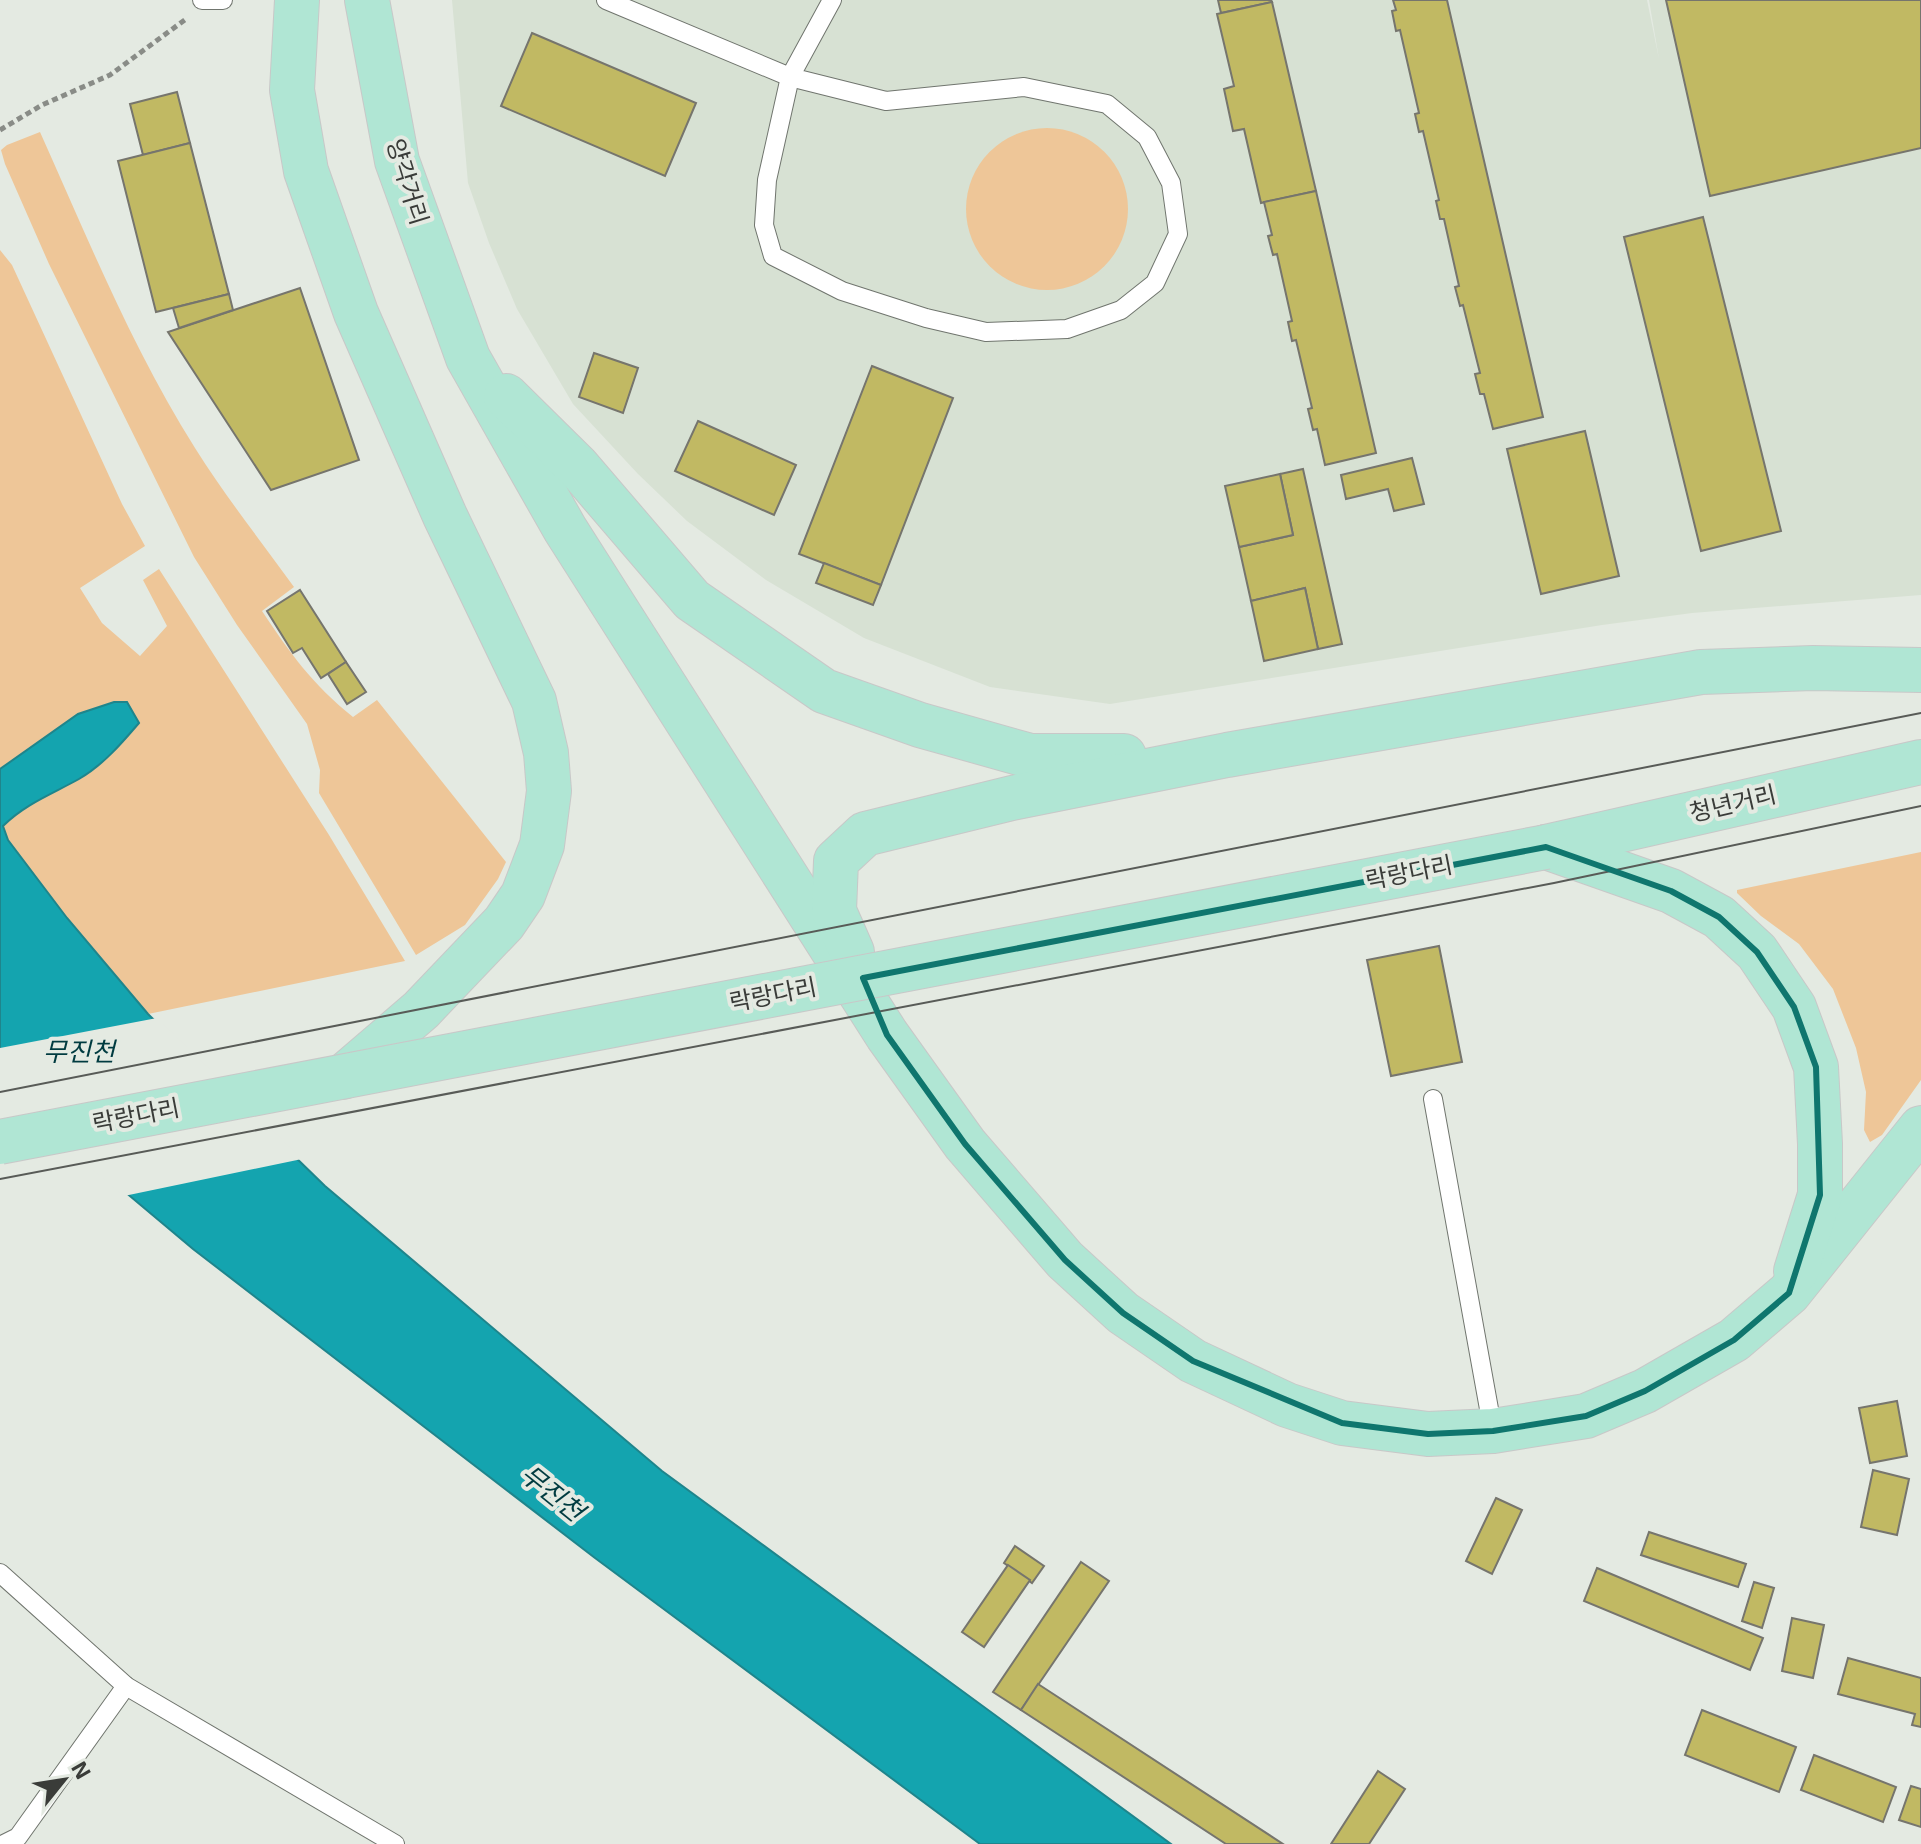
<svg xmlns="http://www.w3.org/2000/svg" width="1921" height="1844" viewBox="0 0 1921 1844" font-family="'Exo 2','Noto Sans KR',sans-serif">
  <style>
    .built { fill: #d7e1d3 }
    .green { fill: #eec698 }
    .water { fill: #14a4af; stroke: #1f858c; stroke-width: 2 }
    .pier { fill: #e4eae2 }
    .building { fill: #c1b963; stroke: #76756d; stroke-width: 2 }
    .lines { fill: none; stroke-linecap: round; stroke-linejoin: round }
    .service-casing { stroke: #70756e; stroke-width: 20 }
    .primary-casing { stroke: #c8c8c8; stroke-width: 46 }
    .path { stroke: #898c87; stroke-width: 5; stroke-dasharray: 6 4; stroke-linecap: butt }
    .service { stroke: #fff; stroke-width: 18 }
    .primary { stroke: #b0e6d4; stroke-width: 44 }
    .tram { stroke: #585b57; stroke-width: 2 }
    .primary-bridge-casing { stroke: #c8c8c8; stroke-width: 46; stroke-linecap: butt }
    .primary-bridge { stroke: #b0e6d4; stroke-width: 44 }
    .marked { fill: none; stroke: #0f766e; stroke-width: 6; stroke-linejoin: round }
    .labels { text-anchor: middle; stroke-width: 8; stroke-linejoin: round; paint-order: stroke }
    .street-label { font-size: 24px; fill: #3a3c39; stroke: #e4eae2 }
    .water-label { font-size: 26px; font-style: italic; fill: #003b40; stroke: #e4eae2 }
  </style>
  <rect width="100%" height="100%" fill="#e4eae2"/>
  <path class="built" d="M452,0H1647L1659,59L1649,0H1921V595L1692,613L1602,625L1110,704L990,687L864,638L766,580L687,521L638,474L573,404L517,309L489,243L468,183Z"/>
  <g class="green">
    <circle cx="1047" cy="209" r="81"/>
    <path d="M40,132C88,239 132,348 195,448C225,496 261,541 294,587L262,611C290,653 312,684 353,717L377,700L506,862L498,879L465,925L416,955L319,793L320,770L307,724L237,625L194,557L49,264L5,164L1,150L7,145Z"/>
    <path d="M0,250L12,265L122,504L145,546L80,588L102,623L140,656L167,626L143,580L159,569L329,835L405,961L148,1014L67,918L8,840L3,825L17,812L82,777L12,760L0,769Z"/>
    <path d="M1921,852V1080L1882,1135L1870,1142L1864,1130L1866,1092L1856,1048L1833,989L1799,944L1761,916L1737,893V890Z"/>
  </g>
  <path class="water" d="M114,702H127L139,723C121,744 103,765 79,779C52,794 25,804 3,826L8,840L67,918L148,1014L325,1186L662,1471L1171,1844H980L595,1558L193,1249L0,1087V769L78,714Z"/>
  <path class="pier" d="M157,1018L302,1159L124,1196L0,1092V1048Z"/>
  <g class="building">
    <path d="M1218,0H1271L1272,2L1221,13Z"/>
    <path d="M1393,0H1447L1543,417L1493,429L1484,394H1480L1475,374L1480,373L1463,305L1460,306L1455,287L1459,286L1444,219H1440L1436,201L1439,200L1423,131L1419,132L1415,114L1419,113L1400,30L1396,31L1392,11L1396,10Z"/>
    <path d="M1666,0H1921V148L1710,196Z"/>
    <path d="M1272,2L1316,191L1261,203L1244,129L1233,131L1224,89L1234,86L1217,14Z"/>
    <path d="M532,33L696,103L665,176L501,106Z"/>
    <path d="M177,92L190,143L143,155L130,104Z"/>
    <path d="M190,143L229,294L156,312L118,161Z"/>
    <path d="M1316,191L1376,453L1325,465L1317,429L1313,430L1308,409L1312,408L1296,340L1292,341L1288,322L1292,321L1277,254L1273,255L1268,236L1272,235L1264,202Z"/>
    <path d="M1703,217L1781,531L1701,551L1624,237Z"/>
    <path d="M300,288L359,460L271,490L168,332Z"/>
    <path d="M229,294L233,310L179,328L173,308Z"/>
    <path d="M594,353L638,368L623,413L579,397Z"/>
    <path d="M872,366L953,398L881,585L799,554Z"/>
    <path d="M698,421L796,465L774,515L675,471Z"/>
    <path d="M1585,431L1619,576L1541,594L1507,449Z"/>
    <path d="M1412,458L1424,504L1394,511L1388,489L1346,499L1341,475Z"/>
    <path d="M1303,469L1342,644L1318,649L1305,588L1251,601L1239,547L1293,535L1280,474Z"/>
    <path d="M1280,474L1293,535L1239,547L1225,486Z"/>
    <path d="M824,563L881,585L873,605L816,583Z"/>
    <path d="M1305,588L1318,649L1264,661L1251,601Z"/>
    <path d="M300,590L346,662L321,678L302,648L293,653L267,611Z"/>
    <path d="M346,662L366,692L347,704L328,674Z"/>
    <path d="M1439,946L1462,1062L1391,1076L1367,960Z"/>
    <path d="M1897,1401L1907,1456L1870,1463L1859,1408Z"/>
    <path d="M1873,1470L1909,1479L1897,1535L1861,1527Z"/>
    <path d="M1496,1498L1522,1510L1492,1574L1466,1561Z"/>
    <path d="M1649,1532L1746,1564L1738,1587L1641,1555Z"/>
    <path d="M1015,1546L1044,1566L1032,1583L1004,1563Z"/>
    <path d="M1081,1562L1109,1581L1021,1710L993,1692Z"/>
    <path d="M1008,1565L1030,1580L984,1647L962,1632Z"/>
    <path d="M1597,1568L1763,1638L1750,1670L1584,1601Z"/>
    <path d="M1754,1582L1774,1588L1762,1628L1742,1621Z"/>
    <path d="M1792,1618L1824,1625L1813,1678L1782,1671Z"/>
    <path d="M1848,1658L1921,1678V1727L1912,1725L1915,1714L1838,1694Z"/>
    <path d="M1038,1684L1283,1844H1226L1021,1710Z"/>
    <path d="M1702,1710L1796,1747L1779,1792L1685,1755Z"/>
    <path d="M1814,1755L1896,1787L1883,1822L1801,1790Z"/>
    <path d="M1378,1771L1405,1789L1369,1844H1331Z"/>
    <path d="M1911,1786L1921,1789V1827L1899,1820Z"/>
  </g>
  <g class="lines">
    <g class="service-casing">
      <g id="service">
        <path d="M202,0H223"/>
        <path d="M606,0L790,77L886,101L1024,87L1107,104L1147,137L1171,183L1178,234L1155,283L1121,310L1067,329L986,332L926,318L842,291L773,256L764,225L767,180L790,77L832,0"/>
        <path d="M1433,1099L1493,1431"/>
        <path d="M0,1573L126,1686L395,1844"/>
        <path d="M4,1844L18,1837L126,1686"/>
      </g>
    </g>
    <g class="primary-casing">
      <g id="primary">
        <path d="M297,0L292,90L306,171L356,313L445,516L534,701L546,753L549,791L542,845L523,895L504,923L421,1010L343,1077"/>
        <path d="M367,0L397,161L468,358L565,529L887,1035L965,1144L1065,1260L1123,1313L1193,1361L1287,1405L1342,1423L1428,1434L1493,1431L1586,1416L1645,1391L1734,1340L1789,1293L1921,1128"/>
        <path d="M506,396L578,467L692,600L824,691L920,725L1030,756H1124"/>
        <path d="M1546,847L1671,891L1719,917L1757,952L1794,1007L1816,1067L1820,1144V1195L1796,1271"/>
        <path d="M1546,847L1921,762"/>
        <path d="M852,952L834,911L836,861L865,834L1012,798L1227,755L1701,672L1813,668L1921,670"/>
      </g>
    </g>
    <path class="path" d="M0,130L42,105L110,75L186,19"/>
    <use href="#service" class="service"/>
    <use href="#primary" class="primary"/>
    <g class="tram">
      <path d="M0,1092L1921,713"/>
      <path d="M0,1179L1554,883L1921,806"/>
    </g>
    <g class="primary-bridge-casing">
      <path id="primary-bridge" d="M0,1142L1546,847"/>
    </g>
    <use href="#primary-bridge" class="primary-bridge"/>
  </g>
  <path class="marked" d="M1546,847L1671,891L1719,917L1757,952L1794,1007L1816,1067L1820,1195L1789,1293L1734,1340L1645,1391L1586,1416L1493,1431L1428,1434L1342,1423L1193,1361L1123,1313L1065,1260L965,1144L887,1035L863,978Z"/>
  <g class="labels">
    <g class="street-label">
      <text transform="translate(407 182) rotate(73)" y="8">양각거리</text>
      <text transform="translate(1733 804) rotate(-13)" y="8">청년거리</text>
      <text transform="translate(1409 873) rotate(-11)" y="8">락랑다리</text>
      <text transform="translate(773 995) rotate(-11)" y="8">락랑다리</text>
      <text transform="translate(136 1116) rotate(-11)" y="8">락랑다리</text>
    </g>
    <g class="water-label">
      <text x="79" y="1061">무진천</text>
      <text transform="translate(552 1493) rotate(39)" y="9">무진천</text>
    </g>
  </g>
  <g transform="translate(64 1780) rotate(60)" stroke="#e4eae2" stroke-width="6" paint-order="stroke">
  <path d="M0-6L14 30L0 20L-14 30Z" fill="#3a3c39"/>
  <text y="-12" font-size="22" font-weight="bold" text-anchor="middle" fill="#3a3c39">N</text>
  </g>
</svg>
